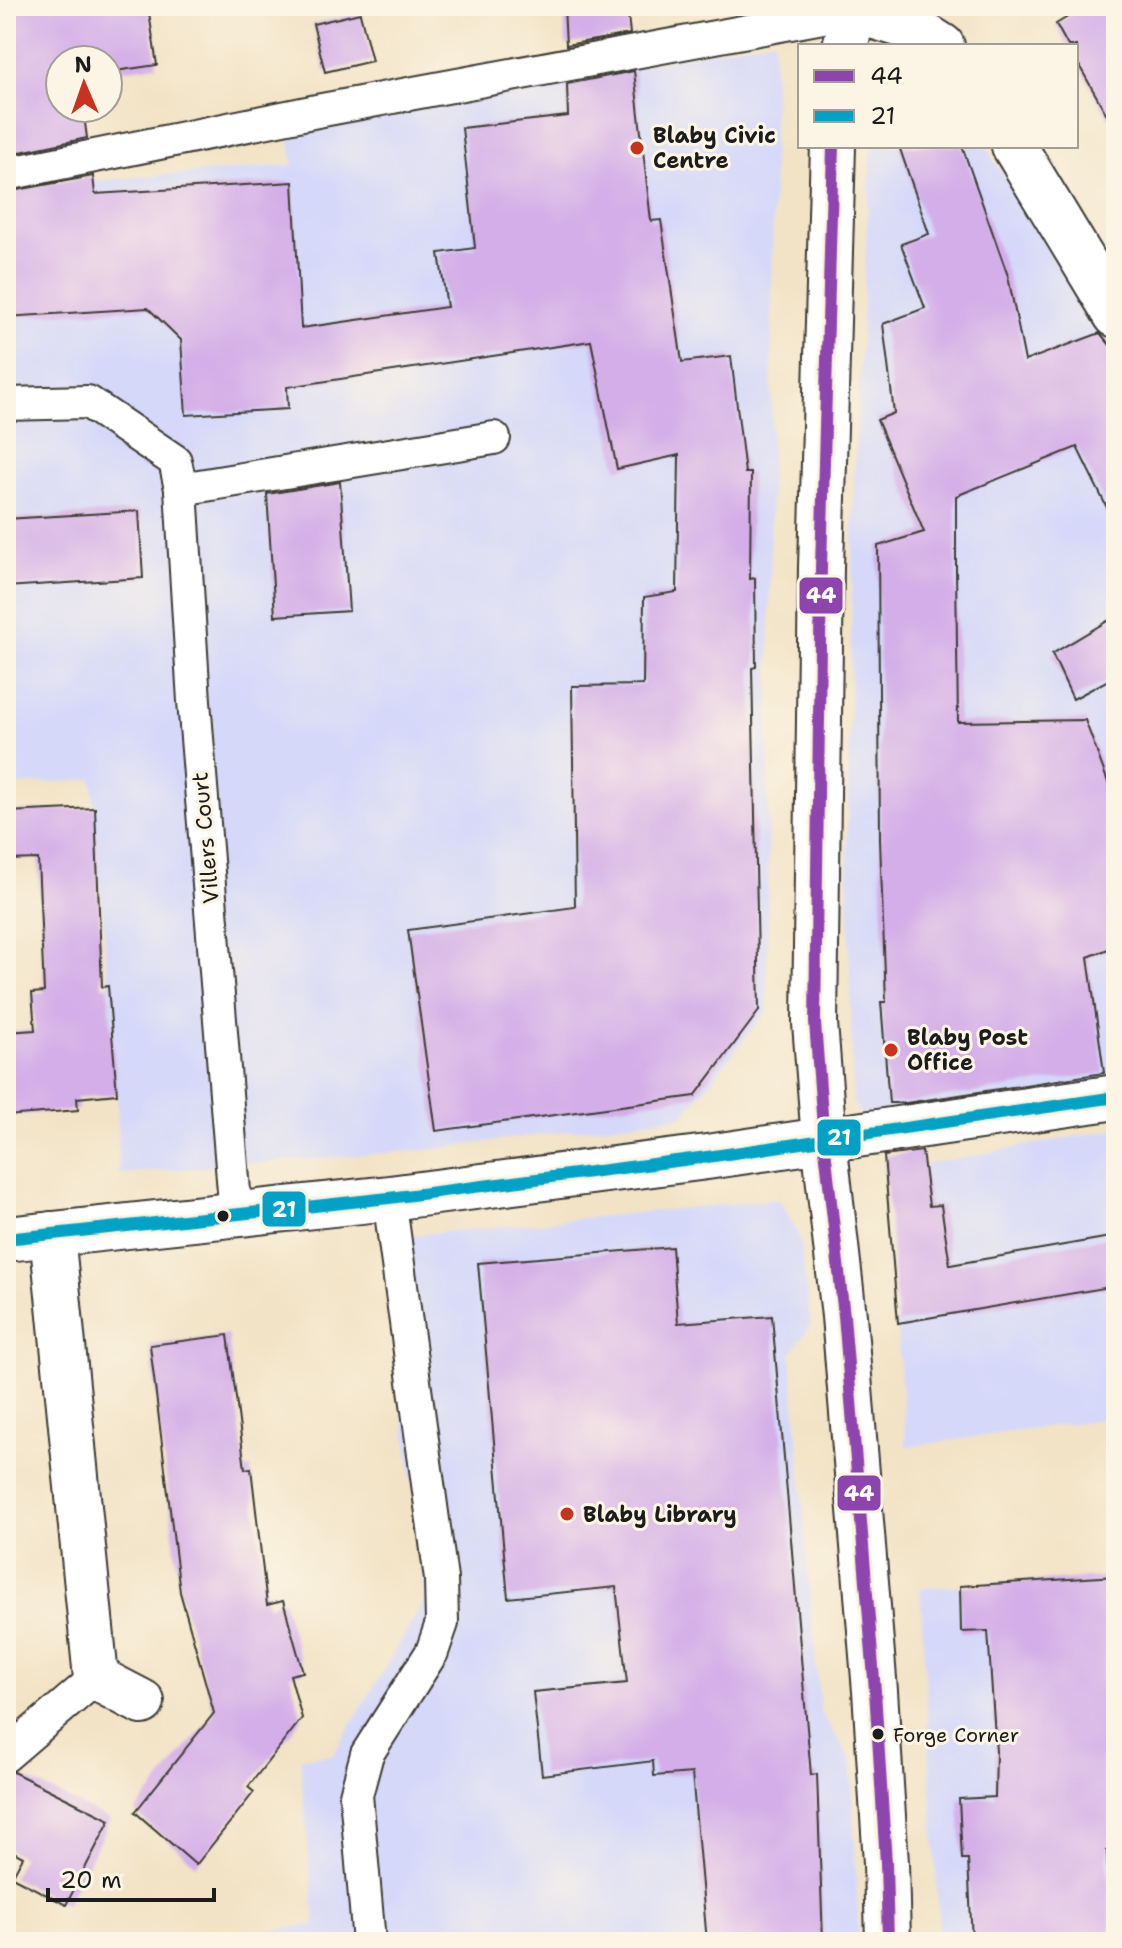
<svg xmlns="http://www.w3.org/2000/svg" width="1122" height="1948" viewBox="0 0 1122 1948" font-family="'Shantell Sans',sans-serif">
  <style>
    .built { fill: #d5d8f9 }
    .building { fill: #d4aee8 }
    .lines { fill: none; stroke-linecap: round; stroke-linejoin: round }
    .service-casing { stroke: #3c3a36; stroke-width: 36 }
    .minor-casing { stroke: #3c3a36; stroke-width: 48 }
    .tertiary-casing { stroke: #3c3a36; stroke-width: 48 }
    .service { stroke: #fff; stroke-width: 32 }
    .minor { stroke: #fff; stroke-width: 44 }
    .tertiary { stroke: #fff; stroke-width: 44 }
    .bus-1-casing { stroke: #fcf5e5; stroke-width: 18 }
    .bus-2-casing { stroke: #fcf5e5; stroke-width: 18 }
    .bus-1 { stroke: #8e44ad; stroke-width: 12 }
    .bus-2 { stroke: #01a2c5; stroke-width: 12 }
    .poi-dot { fill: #c8321e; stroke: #fcf5e5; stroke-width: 3 }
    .bus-dot { fill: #1c1c1c; stroke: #fcf5e5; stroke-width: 3 }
    .labels { text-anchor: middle; stroke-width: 6; stroke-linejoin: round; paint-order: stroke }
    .bus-label { font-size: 20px; fill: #1c1c1c; stroke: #fcf5e5; text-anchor: start }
    .poi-label { font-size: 22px; font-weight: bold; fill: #1c1c1c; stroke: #fcf5e5; text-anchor: start }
    .street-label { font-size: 22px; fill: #1c1c1c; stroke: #fcf5e5 }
    .line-badge { stroke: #fcf5e5; stroke-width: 3 }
    .badge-label { font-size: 22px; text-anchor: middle; font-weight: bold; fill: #fff }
  </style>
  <rect width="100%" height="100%" fill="#fcf5e5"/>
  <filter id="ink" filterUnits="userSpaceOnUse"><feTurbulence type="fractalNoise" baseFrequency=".0125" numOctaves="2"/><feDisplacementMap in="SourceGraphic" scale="16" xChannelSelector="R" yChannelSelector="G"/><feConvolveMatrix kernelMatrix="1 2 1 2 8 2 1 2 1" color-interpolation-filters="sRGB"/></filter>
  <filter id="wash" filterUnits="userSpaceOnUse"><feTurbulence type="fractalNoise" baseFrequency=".006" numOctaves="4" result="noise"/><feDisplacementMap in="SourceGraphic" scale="32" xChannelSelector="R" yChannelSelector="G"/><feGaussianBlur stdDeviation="1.8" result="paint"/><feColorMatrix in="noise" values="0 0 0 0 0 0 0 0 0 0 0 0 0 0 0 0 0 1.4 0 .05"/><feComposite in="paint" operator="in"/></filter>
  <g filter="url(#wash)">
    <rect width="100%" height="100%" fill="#f2e3c6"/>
    <g class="built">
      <path d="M774,39L767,1011L683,1116L425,1150L119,1174L117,1094L92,779L6,786V197L90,181L293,165L289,132Z"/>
      <path d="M871,146H985L1116,352V1084L861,1114L853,1104L847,854L854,478Z"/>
      <path d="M1116,1129V1417L906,1447L885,1172Z"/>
      <path d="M779,1199L799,1235L811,1325L791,1353L820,1712L851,1759L859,1942H196L315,1924L300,1758L333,1755L425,1600L383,1238Z"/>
      <path d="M1116,1576V1942H940L920,1588Z"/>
    </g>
    <g id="blocks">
      <g class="building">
        <path d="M6,6H148L157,65L108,72V60H60V108H83L87,138L6,155Z"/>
        <path d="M564,6H627L630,34L566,45Z"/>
        <path d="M1086,6H1116V131L1076,60V46H1068L1056,24Z"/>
        <path d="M360,13L372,61L325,72L313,24Z"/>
        <path d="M634,71L651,221L661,220L682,362L731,356L745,473H751L750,579L755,578L756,667L752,668L759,1011L695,1096L436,1131L408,930L575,907L572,686L643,685L644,597L677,592L679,455L617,469L591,341L287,387L288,409L186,415L181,340L148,308L6,317V192L93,176L95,194L293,182L301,328L447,307L439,253L475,248L462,128L568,116L567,84Z"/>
        <path d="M899,146H962L1008,276L1025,361L1100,333L1116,352V526L1077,447L956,496V569L958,722L1085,720L1116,804V946L1088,957L1104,1073L906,1103H889L881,1002H886L880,840L878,546L924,532L877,420L894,413L883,324L925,308L901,244L929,234Z"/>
        <path d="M340,482L349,611L275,616L267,494Z"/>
        <path d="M139,511L143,578L6,587V519Z"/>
        <path d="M1116,616V676L1073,699L1052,654Z"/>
        <path d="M95,808L102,987L108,986L117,1094L77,1098L78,1110L6,1116V1032L35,1030L32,993L44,992L38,859L6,860V812Z"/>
        <path d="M922,1151L929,1206L941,1205L950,1265L1116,1236V1286L898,1323L884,1156Z"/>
        <path d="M672,1247L678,1323L772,1316L811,1775L817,1774L823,1942H707L692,1773L654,1776L653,1761L542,1775L533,1692L627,1683L616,1587L508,1598L478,1263Z"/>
        <path d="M228,1335L245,1469L251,1468L267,1605L283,1601L303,1672L290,1675L302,1718L248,1787L254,1792L196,1865L135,1812L214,1713L180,1592L150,1345Z"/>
        <path d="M1116,1576V1778H1111L1116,1850L1107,1851L1111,1942H972L968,1859H962L959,1799L995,1797L996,1752L988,1631L961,1632L960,1586Z"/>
        <path d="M13,1772L110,1820L66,1905L12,1877L23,1857L6,1848V1774Z"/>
      </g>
    </g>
  </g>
  <g filter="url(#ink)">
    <use href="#blocks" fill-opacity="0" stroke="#3c3a36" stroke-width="2"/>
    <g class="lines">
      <g class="service-casing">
        <g id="service">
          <path d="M6,174L317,111L855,11"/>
          <path d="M6,404L88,402L175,461L181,489L194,701L236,1216"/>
          <path d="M181,489L494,438"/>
          <path d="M6,1755L96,1678"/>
          <path d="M369,1942L356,1795L367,1754L432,1652L442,1623L441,1579L389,1198"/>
        </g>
      </g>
      <g class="minor-casing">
        <g id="minor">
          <path d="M52,1234L96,1678L142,1702"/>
          <path d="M6,1239L389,1198L707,1157L1116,1097"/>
        </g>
      </g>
      <g class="tertiary-casing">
        <g id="tertiary">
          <path d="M855,11L915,29L942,46"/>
          <path d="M845,46L855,11L853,6"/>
          <path d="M833,146L821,567L815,1023L824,1140L844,1316L875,1691L886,1863L888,1942"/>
          <path d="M1014,146L1116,315"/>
        </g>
      </g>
      <use href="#service" class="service"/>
      <use href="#minor" class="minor"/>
      <use href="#tertiary" class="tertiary"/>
      <g class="bus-1-casing">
        <path id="bus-1" d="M833,146L821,567L815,1023L824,1140L844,1316L875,1691L886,1863L888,1942"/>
      </g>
      <g class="bus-2-casing">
        <path id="bus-2" d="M6,1239L389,1198L707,1157L1116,1097"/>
      </g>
      <use href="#bus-1" class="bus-1"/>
      <use href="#bus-2" class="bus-2"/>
    </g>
  </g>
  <g class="poi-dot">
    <circle cx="637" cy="148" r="8"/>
    <circle cx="891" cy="1050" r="8"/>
    <circle cx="567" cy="1514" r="8"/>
  </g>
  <g class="bus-dot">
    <circle cx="223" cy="1216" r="7"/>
    <circle cx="878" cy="1734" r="7"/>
  </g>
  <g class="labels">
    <g class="bus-label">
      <text x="893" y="1742">Forge Corner</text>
    </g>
    <g class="poi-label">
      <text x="653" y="143">Blaby Civic<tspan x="653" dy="25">Centre</tspan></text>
      <text x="907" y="1045">Blaby Post<tspan x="907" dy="25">Office</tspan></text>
      <text x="583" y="1522">Blaby Library</text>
    </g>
    <g class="street-label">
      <text transform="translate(205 838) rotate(-95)" y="8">Villers Court</text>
    </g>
  </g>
  <g class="line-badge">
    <rect x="798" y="576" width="46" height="39" rx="8" fill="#8e44ad"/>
    <rect x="816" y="1118" width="46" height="39" rx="8" fill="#01a2c5"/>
    <rect x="261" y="1190" width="46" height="38" rx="8" fill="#01a2c5"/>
    <rect x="836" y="1474" width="46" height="38" rx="8" fill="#8e44ad"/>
  </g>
  <g class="badge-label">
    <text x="821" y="603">44</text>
    <text x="839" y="1145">21</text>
    <text x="284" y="1217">21</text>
    <text x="859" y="1501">44</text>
  </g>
  <rect width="1122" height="1948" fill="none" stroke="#fcf5e5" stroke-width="32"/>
  <rect x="798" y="44" width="280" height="104" fill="#fcf5e5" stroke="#a29e95" stroke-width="2"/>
  <rect x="814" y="70" width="40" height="12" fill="#8e44ad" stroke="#a29e95" stroke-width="2"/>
  <text x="870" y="84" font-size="24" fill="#1c1c1c">44</text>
  <rect x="814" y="110" width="40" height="12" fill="#01a2c5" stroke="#a29e95" stroke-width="2"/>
  <text x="870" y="124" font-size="24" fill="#1c1c1c">21</text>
  <g transform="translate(84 84) rotate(358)"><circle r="38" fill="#fcf5e5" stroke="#a29e95" stroke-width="2"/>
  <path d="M0-6L14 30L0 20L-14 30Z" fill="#c8321e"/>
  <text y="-12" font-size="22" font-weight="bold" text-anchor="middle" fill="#1c1c1c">N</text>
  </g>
  <path d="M48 1888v12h166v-12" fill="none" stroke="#1c1c1c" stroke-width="4"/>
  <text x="60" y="1888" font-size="24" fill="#1c1c1c" stroke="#fcf5e5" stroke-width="6" paint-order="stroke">20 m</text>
</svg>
